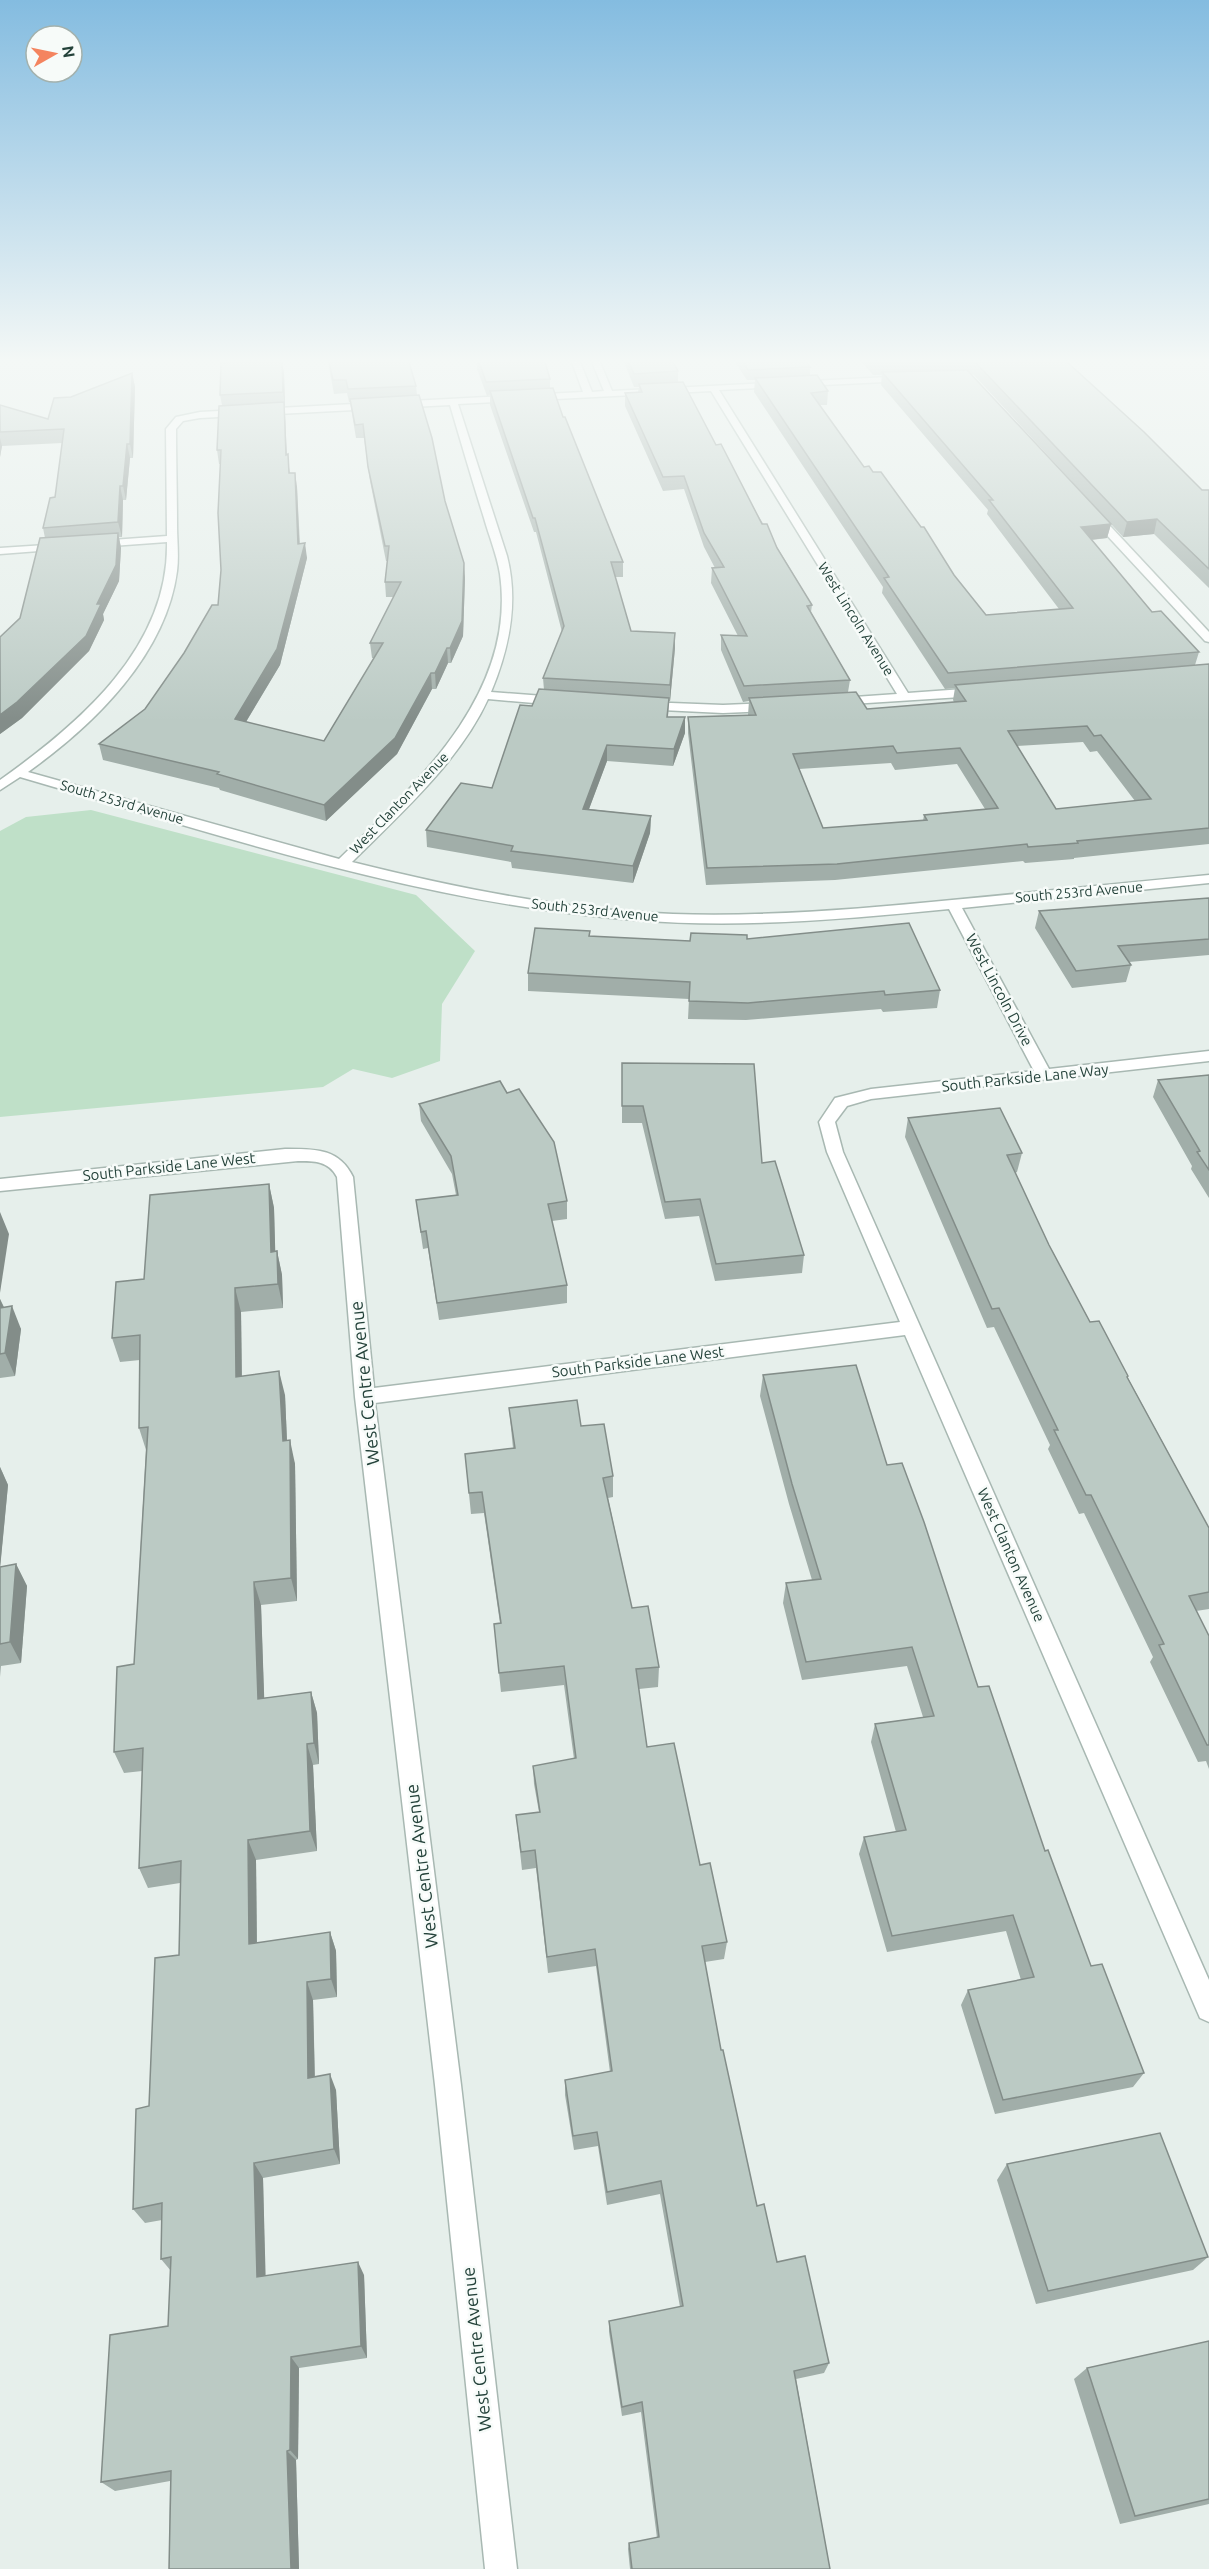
<svg xmlns="http://www.w3.org/2000/svg" width="1209" height="2569" viewBox="0 0 1209 2569" font-family="Ubuntu,sans-serif">
  <style>
    .green { fill: #bfe0c8 }
    .lines { fill: none; stroke-linecap: round; stroke-linejoin: round }
    .minor-casing { stroke: #a8b8b2; stroke-width: 3 }
    .minor { fill: #fff; fill-rule: evenodd }
    .wall { fill: #a1aea9; fill-rule: evenodd }
    .shaded-wall { fill: #838d89 }
    .building { fill: #bbcac4; stroke: #838d89; stroke-width: 1.5; fill-rule: evenodd }
    .labels { text-anchor: middle; stroke-width: 5; stroke-linejoin: round; paint-order: stroke }
    .far-street-label { font-size: 14px; fill: #24423a; stroke: #f7fbf9 }
    .street-label { font-size: 15px; fill: #24423a; stroke: #f7fbf9 }
    .near-street-label { font-size: 18px; fill: #24423a; stroke: #f7fbf9 }
  </style>
  <rect width="100%" height="100%" fill="#e6efeb"/>
  <path class="green" d="M91,810L416,895L475,951L442,1004L440,1061L392,1078L353,1069L323,1087L0,1117V831L26,817Z"/>
  <g class="lines">
    <g class="minor-casing">
      <g id="minor">
        <path d="M572,362H580L592,392L604,391L592,362H600L612,391L908,376L909,378L905,381L719,390L908,693L977,688L983,692L977,696L836,705V699L840,698L897,694L711,391L458,404L507,556C519,603 509,649 491,692L557,697L563,701L557,705L488,699C460,761 399,815 352,862C456,888 564,910 673,914C766,917 860,909 952,900C1038,892 1123,883 1209,875V883L962,908L1049,1069L1209,1051V1061L871,1099L847,1106L835,1122L843,1152L1209,1980V2022L1200,2018L905,1335L375,1403L461,2085L517,2569H485L435,2085L355,1397L337,1177C329,1161 314,1161 298,1161L0,1191V1179L285,1149C315,1149 339,1148 353,1177L374,1388L900,1322L827,1152L819,1122L835,1098L871,1089L1034,1071L949,909C845,919 740,929 635,920C425,904 222,836 20,777L0,790V780C79,724 169,648 167,542L98,547L93,544L98,541L167,536L166,429L176,417L200,412L583,392ZM450,405C461,442 472,480 484,518C489,536 497,555 500,574C517,694 416,784 339,859L28,772C94,725 166,655 177,571C179,556 177,540 177,525C177,493 176,461 176,429L183,421L200,418Z"/>
        <path d="M1090,513H1098L1209,632V642L1205,641L1090,517Z"/>
        <path d="M61,544L66,547L65,549L0,554V548Z"/>
        <path d="M645,702L723,705L773,703L779,707L773,711L723,713L641,709L639,706Z"/>
      </g>
    </g>
    <use href="#minor" class="minor"/>
  </g>
  <g class="wall">
    <path d="M282,362L284,373L285,406H284L285,416L287,455L290,473L297,487L300,544L307,558L280,665L246,722L324,741L374,658H372L370,643L394,597H386L385,582L387,561H386L370,481L364,438H356L350,402H349L347,393L334,394L328,362H409L416,386L417,395L465,578L463,636L451,663H448L436,689H432L397,754L326,821L220,790L219,788L103,760L99,744L145,709L218,605L221,570L220,464H219L217,450L222,405L220,395Z"/>
    <path d="M477,362H545L550,379V388L623,562V577H615L631,631L675,633V648L670,701H669L668,717L685,733L673,766L607,761L589,809L651,816L650,833L633,883L512,868L511,862L427,847L426,830L492,788L532,706L544,690L543,678L562,632L536,532H534L490,405V395L487,396L477,369Z"/>
    <path d="M624,362H673L678,371V382L812,605L811,612L850,680L848,692L867,709L954,702L953,700L955,688L945,689L882,593L883,587L754,392L755,380H747L735,362H807L810,367V376L828,391L827,405H820L864,467L873,472L986,615L1059,609L987,514L988,510L881,385L882,375H873L862,362H1067L1202,490H1209V588L1154,534L1123,537L974,375L971,374L1111,524L1107,538L1092,540L1152,612L1199,652L1195,665L1209,664V844L1074,858V859L1025,863L1023,861L835,880L706,885L688,733V717L748,715L749,701L743,702L721,650V635L738,636L711,583L712,568H715L704,547L684,489L663,491L625,406V393L638,392L639,387H634ZM1083,742L1090,752L1097,751L1135,801L1056,809L1017,746ZM891,763L895,770L957,764L985,809L924,815L923,821L823,828L799,769Z"/>
    <path d="M132,373L135,387L133,458H130L126,500H123L122,537H119L121,548L119,581L103,614L104,620L89,651L22,718L0,734V637L20,618L45,538L43,528L55,497L62,443L2,446L0,457V405L48,419L71,397Z"/>
    <path d="M1209,898V955L1129,962L1131,965L1126,982L1072,988L1035,928L1039,911Z"/>
    <path d="M590,936L690,941L747,939L940,990L937,1008L883,1012L881,1009L746,1020L688,1019L689,999L528,991V973Z"/>
    <path d="M622,1063L762,1163L804,1255L802,1273L715,1281L699,1216L665,1219L642,1123H622Z"/>
    <path d="M1209,1075V1198L1191,1169L1192,1166L1153,1097L1158,1080Z"/>
    <path d="M419,1104L567,1201V1219L552,1221L567,1285V1303L439,1320L428,1248L423,1249L416,1200L456,1195L452,1174L421,1121Z"/>
    <path d="M908,1118L1022,1153L1017,1172L1015,1173L1049,1245L1090,1322L1128,1376V1378L1209,1528V1609L1196,1611L1209,1636V1769L1206,1761L1198,1762L1150,1662L1153,1657L1084,1513L1079,1514L1048,1449L1050,1445L994,1327L987,1328L905,1137Z"/>
    <path d="M269,1184L274,1208L275,1251H277L282,1275L283,1308L241,1312L242,1376L285,1395L287,1441L295,1464L297,1601L261,1605L264,1698L311,1692L317,1713L319,1764L313,1765L317,1851L256,1860L257,1943L330,1932L336,1951L337,1997L313,2000L315,2077L336,2090L340,2164L263,2178L265,2276L364,2275L367,2358L299,2368L298,2459L296,2460L299,2569H169L170,2481L115,2491L101,2482L168,2326L171,2271L161,2259L162,2220L145,2223L133,2209L149,2106L179,1955L180,1883L148,1888L139,1868L142,1771L124,1773L114,1752L134,1664L146,1450L139,1428L140,1360L120,1362L112,1338L144,1279Z"/>
    <path d="M0,1299L4,1307L21,1329L15,1376L0,1378Z"/>
    <path d="M763,1375L887,1465L1091,1966L1144,2073L1133,2087L995,2114L961,2005L968,1990L1021,1980L1006,1931L887,1952L859,1854L864,1837L896,1832L871,1742L875,1724L923,1717L907,1666L802,1680L783,1603L786,1583L812,1580L789,1504L760,1396Z"/>
    <path d="M509,1408L581,1426L613,1476V1497L608,1498L632,1608L659,1667L658,1687L639,1689L647,1747L700,1865L727,1942L724,1959L705,1962L721,2050L757,2206L777,2262L829,2363L824,2373L796,2379L830,2569H630L628,2549L629,2543L657,2538L641,2412L622,2416L609,2332V2321L680,2307L660,2194L607,2205L598,2146L574,2150L565,2095V2080L610,2072L596,1966L548,1973L536,1868L522,1870L516,1815L539,1812L534,1784L533,1766L574,1759L564,1685L501,1692L499,1673L500,1623L484,1513L471,1514L465,1454L513,1448Z"/>
    <path d="M0,1467L8,1485L0,1567L16,1564L27,1586L21,1663L1,1666L0,1677Z"/>
    <path d="M1007,2164L1208,2257L1193,2270L1036,2304L997,2180Z"/>
    <path d="M1209,2341V2504L1120,2524L1074,2379L1087,2368Z"/>
  </g>
  <g class="shaded-wall">
    <path d="M282,362L284,373L285,406L283,392Z"/>
    <path d="M132,373L135,387L133,458L130,444Z"/>
    <path d="M284,402L285,416L287,469L286,455Z"/>
    <path d="M0,438L2,446L0,457Z"/>
    <path d="M127,444L130,458L126,500L123,486Z"/>
    <path d="M295,473L297,487L300,559L298,544Z"/>
    <path d="M120,486L123,500L122,537L118,522Z"/>
    <path d="M1157,519L1154,534L1123,537L1127,522Z"/>
    <path d="M1111,524L1107,538L1078,541L1081,527Z"/>
    <path d="M118,533L121,548L119,581L103,614L104,620L89,651L22,718L0,734V715L97,604Z"/>
    <path d="M305,543L307,558L280,665L238,735L235,719Z"/>
    <path d="M464,563L465,578L463,636L451,663L450,648Z"/>
    <path d="M675,633V648L670,701V685Z"/>
    <path d="M447,648L448,663L436,689L435,673Z"/>
    <path d="M431,673L432,689L397,754L326,821L324,805Z"/>
    <path d="M685,717V733L673,766L674,749Z"/>
    <path d="M607,745V761L583,825V809Z"/>
    <path d="M651,816L650,833L633,883V866Z"/>
    <path d="M269,1184L274,1208L276,1276L271,1252Z"/>
    <path d="M0,1212L9,1234L0,1293Z"/>
    <path d="M277,1251L282,1275L283,1308L278,1284Z"/>
    <path d="M235,1288L241,1312L242,1401L236,1377Z"/>
    <path d="M0,1299L4,1308L0,1331Z"/>
    <path d="M12,1306L21,1329L15,1376L5,1353Z"/>
    <path d="M279,1371L285,1395L288,1465L283,1441Z"/>
    <path d="M290,1440L295,1464L297,1601L291,1578Z"/>
    <path d="M0,1467L8,1485L0,1569Z"/>
    <path d="M16,1564L27,1586L21,1663L10,1642Z"/>
    <path d="M254,1582L261,1605L265,1721L258,1699Z"/>
    <path d="M311,1692L317,1713L319,1764L314,1743Z"/>
    <path d="M307,1744L313,1765L317,1851L310,1831Z"/>
    <path d="M248,1840L256,1860L257,1963L249,1944Z"/>
    <path d="M330,1932L336,1951L337,1997L331,1979Z"/>
    <path d="M307,1982L313,2000L315,2094L308,2078Z"/>
    <path d="M330,2074L336,2090L340,2164L334,2149Z"/>
    <path d="M254,2163L263,2178L266,2290L257,2277Z"/>
    <path d="M358,2262L364,2275L367,2358L361,2346Z"/>
    <path d="M291,2357L299,2368L298,2459L290,2450Z"/>
    <path d="M287,2451L296,2460L299,2569H291Z"/>
  </g>
  <g class="building">
    <path d="M238,362H282L283,392L220,395L221,363Z"/>
    <path d="M329,362H409L416,386L348,389L346,380H333Z"/>
    <path d="M479,362H545L550,379L486,382Z"/>
    <path d="M629,362H673L678,371L634,374Z"/>
    <path d="M743,362H807L810,367L748,370Z"/>
    <path d="M975,362H1067L1144,432L1202,490H1209V569L1157,519L1127,522Z"/>
    <path d="M967,370L1111,524L1081,527L1152,612L1161,611L1199,652L948,673L884,578L889,577L755,378L817,375L828,391L811,393L864,467L869,466L873,472H881L921,527H924L954,575L986,615L1073,608L989,500H993L882,372Z"/>
    <path d="M132,373L130,444H127L123,486H120L118,522L43,528L50,498L55,497L64,429L0,432V405L48,419L54,398L71,397Z"/>
    <path d="M683,382L716,445L721,444L762,524H767L777,548L812,605L807,606L850,680L744,686L721,635L747,636L712,568L724,567L704,533L684,476L663,477L625,393L642,392L639,384Z"/>
    <path d="M553,388L563,417H565L623,562H611L631,631L675,633L670,685L543,678L564,626L535,518H533L490,391Z"/>
    <path d="M419,395L432,438L445,501L464,563L462,621L450,648H447L435,673H431L395,738L324,805L217,774L219,772L99,744L145,709L184,653L212,605H218L221,570L218,513L221,450H217L219,406L284,402L286,455L288,454L289,473H295L298,544L305,543L277,649L235,719L324,741L383,643H370L401,582H385L389,546H385L368,467L363,424L355,425L350,399Z"/>
    <path d="M118,533L116,565L97,604H101L86,636L17,702L0,715V637L20,618L40,538Z"/>
    <path d="M1209,664V828L1077,841L1078,843L1028,847L1027,844L837,864L707,868L688,717L756,715L749,698L856,692L867,709L966,701L955,685ZM1087,726L1094,736L1101,735L1151,799L1056,809L1008,731ZM893,746L897,753L960,748L998,808L924,815L927,820L823,828L793,754Z"/>
    <path d="M539,689L669,698L667,717H685L674,749L607,745L583,809L651,816L633,866L511,851L513,846L426,830L461,783L492,788L520,705L532,706Z"/>
    <path d="M1209,898V939L1118,946L1131,965L1076,971L1039,911Z"/>
    <path d="M909,923L940,990L885,995L884,991L748,1003L689,1001L690,982L528,973L535,928L590,931L589,936L690,941L691,933L747,935V939Z"/>
    <path d="M622,1063L754,1064L762,1163L775,1161L804,1255L716,1264L700,1199L665,1202L643,1106H622Z"/>
    <path d="M1209,1075V1170L1197,1152L1200,1151L1158,1080Z"/>
    <path d="M500,1081L507,1093L519,1089L554,1142L567,1201L548,1204L567,1285L437,1303L426,1231L421,1232L416,1200L458,1195L451,1156L419,1104Z"/>
    <path d="M1000,1108L1022,1153L1007,1155L1049,1245L1090,1322L1099,1321L1128,1376L1127,1377L1209,1528V1592L1189,1596L1209,1636V1745H1207L1159,1645L1164,1644L1091,1495H1086L1054,1430H1058L999,1308L992,1309L908,1118Z"/>
    <path d="M269,1184L271,1252L277,1251L278,1284L235,1288L236,1377L279,1371L283,1441L290,1440L291,1578L254,1582L258,1699L311,1692L314,1743L307,1744L310,1831L248,1840L249,1944L330,1932L331,1979L307,1982L308,2078L330,2074L334,2149L254,2163L257,2277L358,2262L361,2346L291,2357L290,2450L287,2451L291,2569H169L171,2471L101,2482L110,2335L168,2326L171,2257L161,2259L162,2203L133,2209L136,2109L149,2106L155,1958L179,1955L181,1861L139,1868L143,1748L114,1752L117,1667L134,1664L148,1427L139,1428L140,1335L112,1338L116,1282L144,1279L150,1195Z"/>
    <path d="M12,1306L5,1353L0,1354V1308Z"/>
    <path d="M856,1365L887,1465L902,1463L924,1522L978,1687L989,1686L1045,1851L1048,1850L1091,1966L1102,1964L1144,2073L1003,2100L968,1990L1034,1977L1013,1915L892,1936L864,1837L906,1830L875,1724L934,1716L912,1647L806,1662L786,1583L821,1579L792,1484L763,1375Z"/>
    <path d="M577,1400L581,1426L604,1424L613,1476L603,1478L632,1608L648,1606L659,1667L636,1669L647,1747L674,1743L700,1865L710,1863L727,1942L702,1946L721,2050H723L757,2206L764,2204L777,2262L805,2256L829,2363L794,2371L830,2569H632L629,2543L659,2537L642,2402L622,2407L609,2321L683,2306L661,2181L607,2192L597,2132L573,2136L565,2080L612,2071L595,1949L547,1957L535,1850L521,1852L516,1815L540,1812L533,1766L576,1758L564,1666L499,1673L494,1624L501,1623L482,1492L469,1493L465,1454L515,1448L509,1408Z"/>
    <path d="M16,1564L10,1642L0,1644V1567Z"/>
    <path d="M1160,2133L1208,2257L1048,2291L1007,2164Z"/>
    <path d="M1209,2341V2499L1135,2516L1087,2368Z"/>
  </g>
  <linearGradient id="sky" x2="0" y2="1"><stop stop-color="#84bce0"/><stop offset="0.5" stop-color="#f4f8f6"/><stop offset="1" stop-color="#f4f8f6" stop-opacity="0"/></linearGradient>
  <rect width="1209" height="722" fill="url(#sky)"/>
  <g class="labels">
    <g class="far-street-label">
      <text transform="translate(856 619) rotate(58)" y="5">West Lincoln Avenue</text>
      <text transform="translate(122 802) rotate(16)" y="5">South 253rd Avenue</text>
      <text transform="translate(399 803) rotate(-46)" y="5">West Clanton Avenue</text>
      <text transform="translate(1079 892) rotate(-5)" y="5">South 253rd Avenue</text>
      <text transform="translate(595 910) rotate(6)" y="5">South 253rd Avenue</text>
    </g>
    <g class="street-label">
      <text transform="translate(999 990) rotate(62)" y="5">West Lincoln Drive</text>
      <text transform="translate(1025 1078) rotate(-6)" y="5">South Parkside Lane Way</text>
      <text transform="translate(169 1167) rotate(-6)" y="5">South Parkside Lane West</text>
      <text transform="translate(638 1362) rotate(-7)" y="5">South Parkside Lane West</text>
      <text transform="translate(1011 1555) rotate(66)" y="5">West Clanton Avenue</text>
    </g>
    <g class="near-street-label">
      <text transform="translate(365 1383) rotate(-96)" y="6">West Centre Avenue</text>
      <text transform="translate(422 1866) rotate(-97)" y="6">West Centre Avenue</text>
      <text transform="translate(477 2349) rotate(-96)" y="6">West Centre Avenue</text>
    </g>
  </g>
  <g transform="translate(54 54) rotate(81)"><circle r="28" fill="#f7fbf9" stroke="#a3b1ad" stroke-width="1.5"/>
  <path d="M0-4.5L10 22L0 15L-10 22Z" fill="#f4845f"/>
  <text y="-9" font-size="16" font-weight="bold" text-anchor="middle" fill="#24423a">N</text>
  </g>
</svg>
